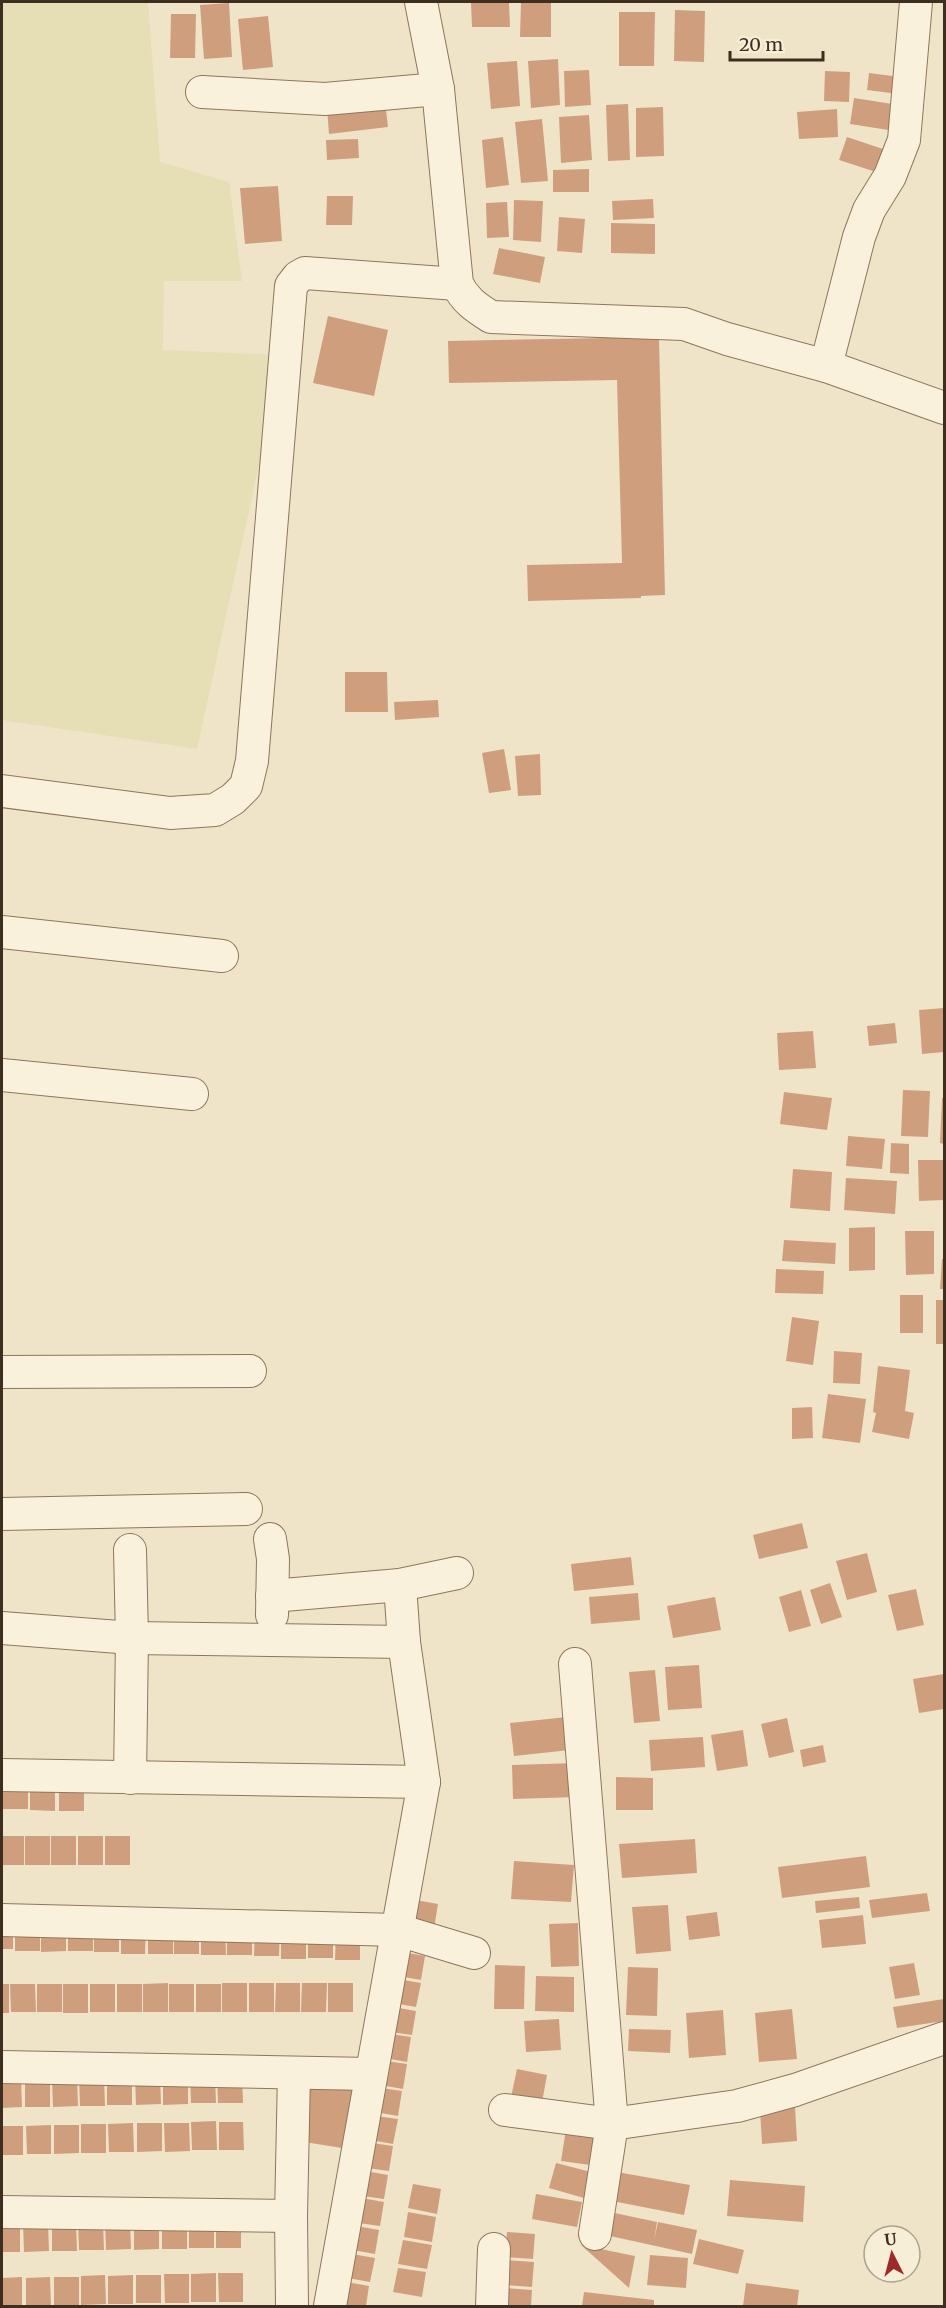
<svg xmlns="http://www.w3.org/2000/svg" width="946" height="2308" viewBox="0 0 946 2308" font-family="Merriweather,serif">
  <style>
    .farmland { fill: #e6deb5 }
    .building { fill: #cf9f7d }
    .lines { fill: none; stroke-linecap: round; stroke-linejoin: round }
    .minor-casing { stroke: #8d765c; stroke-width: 34 }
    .minor { stroke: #faf1dc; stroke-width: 32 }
  </style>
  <rect width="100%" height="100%" fill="#f0e4c8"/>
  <path class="farmland" d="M2,2H148L160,162L229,182L242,281H164L163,350L281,355L270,414L197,749L2,720Z"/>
  <g class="building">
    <path d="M521,2H551V37H520Z"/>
    <path d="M229,3L232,57L204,59L200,5Z"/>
    <path d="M471,3H509L510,27H472Z"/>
    <path d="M675,10L705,11L704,62L674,61Z"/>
    <path d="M619,12H655L654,66H619Z"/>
    <path d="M171,14H196L195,58H170Z"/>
    <path d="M268,16L273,67L243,70L238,19Z"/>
    <path d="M558,59L560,105L531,108L528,61Z"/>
    <path d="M517,61L520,106L491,109L487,63Z"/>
    <path d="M589,70L591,105L565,107L564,71Z"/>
    <path d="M825,71L850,72L849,102L824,101Z"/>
    <path d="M869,73L908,78L906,95L867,90Z"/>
    <path d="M854,98L899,105L895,131L850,124Z"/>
    <path d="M385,101L388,127L329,134L327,108Z"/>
    <path d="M628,104L630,160L608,161L606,105Z"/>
    <path d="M663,107L664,156L636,157V108Z"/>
    <path d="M837,109L838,137L799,139L797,112Z"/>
    <path d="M589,115L592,160L561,163L559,117Z"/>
    <path d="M542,119L548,181L521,183L515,122Z"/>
    <path d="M503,137L509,185L486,188L482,140Z"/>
    <path d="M847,137L883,149L876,172L839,160Z"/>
    <path d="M358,139L359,158L327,160L326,140Z"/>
    <path d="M589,169V192H553V170Z"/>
    <path d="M278,186L282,241L245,244L240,188Z"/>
    <path d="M327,196H353L352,225H326Z"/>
    <path d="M653,199L654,218L613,220L612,201Z"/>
    <path d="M514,200L543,201L541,242L513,240Z"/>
    <path d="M507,202L509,237L487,238L486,203Z"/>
    <path d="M559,217L585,219L582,253L557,251Z"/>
    <path d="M611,223L655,224V254L611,253Z"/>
    <path d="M499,248L545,257L540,283L493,274Z"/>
    <path d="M328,316L388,330L374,396L313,383Z"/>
    <path d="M659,337L665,595L641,596V598L528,601L527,565L622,563L617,380L449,383L448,341Z"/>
    <path d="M345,672H387L388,712H345Z"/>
    <path d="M438,700L439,717L395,720L394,702Z"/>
    <path d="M504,749L511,790L489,793L482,753Z"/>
    <path d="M540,754L541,795L518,796L515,756Z"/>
    <path d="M944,1008V1052L922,1054L919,1010Z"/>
    <path d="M895,1023L897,1043L869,1046L867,1026Z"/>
    <path d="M813,1031L816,1068L779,1070L777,1033Z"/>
    <path d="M903,1090L930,1091L928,1137L901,1136Z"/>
    <path d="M784,1092L832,1098L827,1130L780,1124Z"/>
    <path d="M942,1098H944V1144L940,1143Z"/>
    <path d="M848,1136L885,1139L882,1169L846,1166Z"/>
    <path d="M891,1143L909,1144V1174L890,1173Z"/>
    <path d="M918,1160H944V1200L919,1201Z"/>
    <path d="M793,1169L832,1172L830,1211L790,1208Z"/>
    <path d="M846,1178L897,1181L895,1214L844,1210Z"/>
    <path d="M875,1227V1270L849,1271V1228Z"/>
    <path d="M905,1231H934V1274L906,1275Z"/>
    <path d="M784,1240L836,1243L835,1264L782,1261Z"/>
    <path d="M942,1259H944V1289H940Z"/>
    <path d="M776,1269L824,1271L823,1294L775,1293Z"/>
    <rect x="900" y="1295" width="23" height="38"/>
    <rect x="936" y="1300" width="8" height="44"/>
    <path d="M792,1317L819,1321L813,1365L786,1361Z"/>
    <path d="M834,1351L862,1353L860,1384L833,1383Z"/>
    <path d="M878,1366L910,1370L905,1411L914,1413L909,1439L872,1432L876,1413L873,1412Z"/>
    <path d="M828,1394L866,1399L860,1443L822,1438Z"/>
    <path d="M812,1407L813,1438L792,1439V1408Z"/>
    <path d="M802,1523L808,1548L759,1559L753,1535Z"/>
    <path d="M867,1553L877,1592L847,1600L836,1561Z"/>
    <path d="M631,1557L634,1585L574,1591L571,1564Z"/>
    <path d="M830,1583L842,1617L821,1624L810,1590Z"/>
    <path d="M916,1589L924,1625L897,1631L888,1595Z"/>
    <path d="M801,1590L811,1626L789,1632L779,1597Z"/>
    <path d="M638,1593L640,1620L591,1624L589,1597Z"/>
    <path d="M715,1597L721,1630L673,1638L667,1606Z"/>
    <path d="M699,1665L702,1708L668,1710L665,1667Z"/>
    <path d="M655,1670L660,1721L634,1723L629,1672Z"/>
    <path d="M944,1674V1709L919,1713L913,1679Z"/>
    <path d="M567,1717L570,1750L514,1756L510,1723Z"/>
    <path d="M787,1718L794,1752L769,1758L761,1724Z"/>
    <path d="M743,1730L748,1766L717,1771L711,1735Z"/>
    <path d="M703,1737L705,1767L651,1771L649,1740Z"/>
    <path d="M823,1745L826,1762L803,1767L800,1750Z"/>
    <path d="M576,1763L577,1797L513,1799L512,1765Z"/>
    <path d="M616,1777L653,1778V1810H616Z"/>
    <rect x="3" y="1780" width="25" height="29"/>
    <path d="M30,1782H55V1811L30,1810Z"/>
    <rect x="59" y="1783" width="25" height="28"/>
    <rect x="2" y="1836" width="22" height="29"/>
    <rect x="25" y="1836" width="25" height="29"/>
    <rect x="51" y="1836" width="25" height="29"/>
    <rect x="78" y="1836" width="25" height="29"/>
    <rect x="105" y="1836" width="25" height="29"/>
    <path d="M695,1839L697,1873L622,1878L619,1844Z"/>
    <path d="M866,1856L870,1887L782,1898L778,1867Z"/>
    <path d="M514,1861L574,1865L571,1902L511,1899Z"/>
    <path d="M927,1893L930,1911L872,1918L869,1900Z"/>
    <path d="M859,1897L860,1908L816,1913L815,1901Z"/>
    <path d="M410,1899L438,1904L434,1929L406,1924Z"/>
    <path d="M668,1905L671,1951L636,1954L632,1907Z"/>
    <path d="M717,1912L720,1936L689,1940L686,1916Z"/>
    <path d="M863,1915L866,1944L822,1948L819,1920Z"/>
    <rect x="2" y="1920" width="11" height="29"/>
    <rect x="15" y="1922" width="25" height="29"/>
    <path d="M41,1922L66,1923V1951L41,1952Z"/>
    <rect x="68" y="1923" width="25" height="28"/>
    <rect x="94" y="1923" width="25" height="29"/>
    <path d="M578,1923L579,1966L551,1967L549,1924Z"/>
    <path d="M121,1925H146L145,1954H121Z"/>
    <rect x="148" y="1925" width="25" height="29"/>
    <rect x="174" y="1925" width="25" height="29"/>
    <path d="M201,1926H225L226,1955H201Z"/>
    <rect x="227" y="1927" width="25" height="28"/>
    <path d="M255,1927H280L279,1956H254Z"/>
    <rect x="281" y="1930" width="25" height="29"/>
    <rect x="308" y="1930" width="25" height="28"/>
    <path d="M336,1931H360V1960H335Z"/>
    <path d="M397,1951L425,1956L421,1980L393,1975Z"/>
    <path d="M914,1963L920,1995L895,1999L889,1967Z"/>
    <path d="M495,1965L525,1966L524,2009H494Z"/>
    <path d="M628,1967L658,1968L657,2016L626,2015Z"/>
    <path d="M536,1976L574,1977V2012L535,2011Z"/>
    <path d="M392,1978L421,1983L416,2007L388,2002Z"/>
    <path d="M168,1983V2012H143V1984Z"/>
    <rect x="222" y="1983" width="25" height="29"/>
    <rect x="249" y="1983" width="25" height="29"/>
    <path d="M276,1983H300V2012H275Z"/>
    <path d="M302,1983H327L326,2012H301Z"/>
    <rect x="328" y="1983" width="25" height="29"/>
    <rect x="2" y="1984" width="7" height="29"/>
    <path d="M10,1984H35L36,2012H11Z"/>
    <rect x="37" y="1984" width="25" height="28"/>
    <rect x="63" y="1984" width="25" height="29"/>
    <rect x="90" y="1984" width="25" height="28"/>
    <rect x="117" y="1984" width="25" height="28"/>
    <rect x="169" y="1984" width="25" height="28"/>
    <rect x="196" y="1984" width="25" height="28"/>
    <path d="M944,1999V2021L897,2028L893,2007Z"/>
    <path d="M388,2006L416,2011L412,2035L383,2031Z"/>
    <path d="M792,2009L797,2059L759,2062L755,2013Z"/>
    <path d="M723,2010L726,2055L689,2058L686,2013Z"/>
    <path d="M559,2019L561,2050L526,2052L524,2021Z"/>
    <path d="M629,2029L671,2030L670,2053L628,2051Z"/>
    <path d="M383,2033L411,2037L407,2062L379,2057Z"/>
    <path d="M379,2060L407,2064L403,2089L375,2084Z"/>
    <path d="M517,2069L547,2075L541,2108L510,2102Z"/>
    <path d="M217,2074H242L243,2103H218Z"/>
    <path d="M188,2075V2104L163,2105V2076Z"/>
    <path d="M190,2075H215L216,2103H191Z"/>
    <path d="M132,2076V2105H107V2077Z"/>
    <path d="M135,2076H160L161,2104L136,2105Z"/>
    <path d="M79,2077H104L105,2106H80Z"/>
    <path d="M50,2078V2107H25V2079Z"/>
    <path d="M52,2078H77L78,2106L53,2107Z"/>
    <path d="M2,2079H21L22,2107L2,2108Z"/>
    <path d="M302,2084L355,2090L342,2148L298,2141Z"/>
    <path d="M374,2087L402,2091L398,2116L370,2111Z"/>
    <path d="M795,2107L797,2141L762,2144L760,2109Z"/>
    <path d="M369,2115L398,2119L393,2144L365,2139Z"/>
    <path d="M216,2121L217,2150H192L191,2122Z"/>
    <path d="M219,2122H243L244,2150H219Z"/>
    <path d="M133,2123L134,2152H109L108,2124Z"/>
    <path d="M137,2123H162V2151L137,2152Z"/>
    <path d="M164,2123H189L190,2151L165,2152Z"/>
    <rect x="81" y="2124" width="25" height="29"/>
    <path d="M51,2125V2154H27L26,2126Z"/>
    <path d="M54,2125H79V2153L54,2154Z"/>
    <rect x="2" y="2126" width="21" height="29"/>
    <path d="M566,2129L594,2133L590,2165L561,2161Z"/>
    <path d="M365,2142L393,2146L389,2171L360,2167Z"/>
    <path d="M556,2163L591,2172L584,2198L549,2188Z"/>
    <path d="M360,2170L388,2175L384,2199L356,2195Z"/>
    <path d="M617,2172L690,2185L684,2215L612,2201Z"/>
    <path d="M730,2180L805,2186L803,2222L727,2216Z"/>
    <path d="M413,2184L441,2189L437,2214L408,2208Z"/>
    <path d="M536,2194L582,2202L577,2227L532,2219Z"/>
    <path d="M356,2197L384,2202L380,2226L351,2222Z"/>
    <path d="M605,2211L657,2222L654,2240L658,2222L697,2230L692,2254L601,2234Z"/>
    <path d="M408,2212L436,2217L432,2242L404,2237Z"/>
    <rect x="189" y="2219" width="25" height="29"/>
    <rect x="216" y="2219" width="25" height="29"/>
    <path d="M159,2220V2249L134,2250V2221Z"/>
    <rect x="162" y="2220" width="25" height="29"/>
    <path d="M105,2221H130L131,2249L106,2250Z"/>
    <path d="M76,2222L77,2251H52V2223Z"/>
    <path d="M78,2222H103L104,2250H79Z"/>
    <path d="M20,2223V2252H2V2224Z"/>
    <path d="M23,2223H48L49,2251L24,2252Z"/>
    <path d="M351,2225L379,2230L375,2254L347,2249Z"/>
    <path d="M507,2232L535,2234L533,2259L505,2257Z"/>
    <path d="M699,2239L744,2250L738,2274L693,2264Z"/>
    <path d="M403,2240L432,2245L427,2269L398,2264Z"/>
    <path d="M581,2245L635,2256L629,2288Z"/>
    <path d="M346,2253L375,2258L370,2282L342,2277Z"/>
    <path d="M650,2255L688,2258L686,2288L647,2285Z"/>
    <path d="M505,2260L534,2262L532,2287L503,2285Z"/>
    <path d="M398,2268L426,2272L422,2297L393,2292Z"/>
    <path d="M216,2273V2302H191V2274Z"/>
    <path d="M218,2273H243V2302H219Z"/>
    <path d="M164,2274H189V2303H165Z"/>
    <path d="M105,2275L106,2304L81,2305V2276Z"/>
    <path d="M133,2275V2304H108V2276Z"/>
    <rect x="136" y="2275" width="25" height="28"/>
    <path d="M22,2277V2306H2V2278Z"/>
    <path d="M50,2277L51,2306H26V2278Z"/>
    <rect x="54" y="2277" width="25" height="28"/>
    <path d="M341,2281L369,2286L366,2306H345Z"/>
    <path d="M746,2283L799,2290L797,2306H743Z"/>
    <path d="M503,2288L532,2290L531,2306H502Z"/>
    <path d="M584,2292L654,2300V2306H582Z"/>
  </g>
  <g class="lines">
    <g class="minor-casing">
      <g id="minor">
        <path d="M421,2L438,89L457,284C465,300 475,307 491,317L684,324L727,339L826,366L944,408"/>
        <path d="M202,92L325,99L438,89"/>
        <path d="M826,366L859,237L869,210L890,176L904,140L916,2"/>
        <path d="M2,791L170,813L215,810L233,799L246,786L252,761L291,286L298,277L305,273L457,284"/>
        <path d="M2,932L222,956"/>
        <path d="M2,1075L192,1094"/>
        <path d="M2,1372L250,1371"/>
        <path d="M2,1514L246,1509"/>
        <path d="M270,1539L273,1559L272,1615"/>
        <path d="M272,1596L400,1585L457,1573"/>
        <path d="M2,1628L132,1638L404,1642"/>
        <path d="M575,1664L612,2124L737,2106L795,2090L944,2038"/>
        <path d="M2,1775L424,1782"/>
        <path d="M130,1778L132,1638L130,1550"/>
        <path d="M2,1920L398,1930L474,1953"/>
        <path d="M2,2067L370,2074"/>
        <path d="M505,2110L612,2124L595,2234"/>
        <path d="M2,2212L291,2216"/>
        <path d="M292,2306L291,2216L294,2073"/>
        <path d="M330,2306L424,1782L404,1642L400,1585"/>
        <path d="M492,2306L494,2249"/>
      </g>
    </g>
    <use href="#minor" class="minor"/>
  </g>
  <rect width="946" height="2308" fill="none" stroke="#3d2e20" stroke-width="6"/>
  <g transform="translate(892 2254) rotate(354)"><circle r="28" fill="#f7eed8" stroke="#ada18e" stroke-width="1.5"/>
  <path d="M0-4.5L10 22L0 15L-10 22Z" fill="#9e2a2b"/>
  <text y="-9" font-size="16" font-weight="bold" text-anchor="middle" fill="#3d2e20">U</text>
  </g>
  <path d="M730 51v9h93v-9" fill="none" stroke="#3d2e20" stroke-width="3"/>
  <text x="739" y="51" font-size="18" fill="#3d2e20" stroke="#f7eed8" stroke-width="4.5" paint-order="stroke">20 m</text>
</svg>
